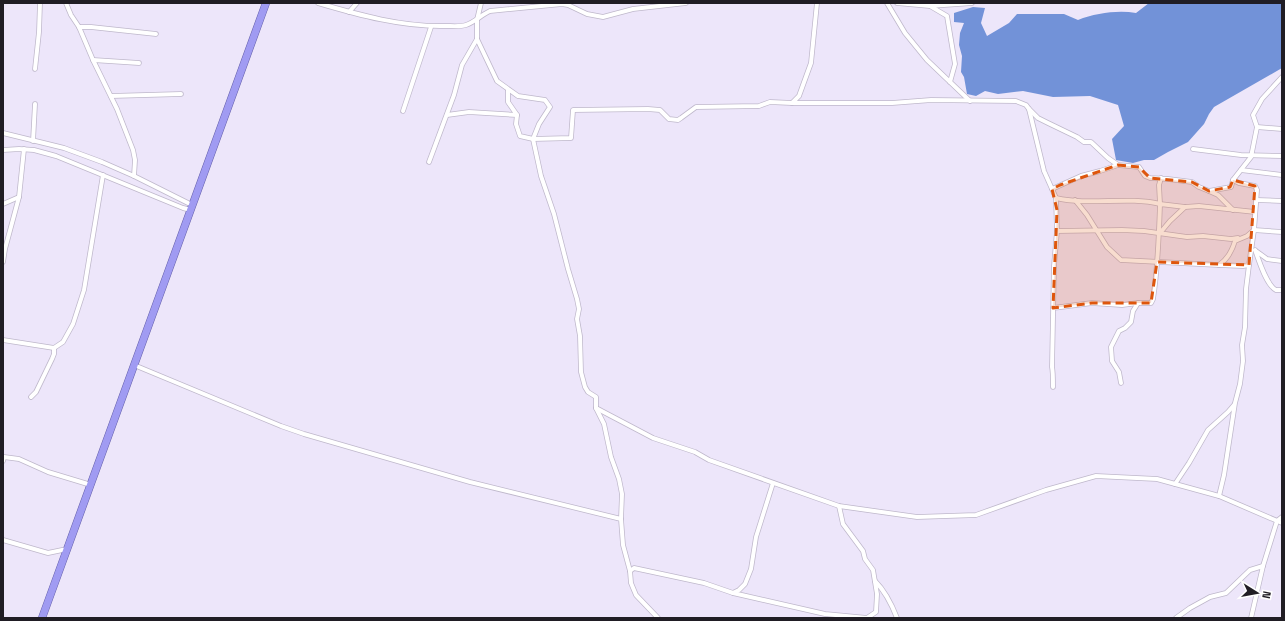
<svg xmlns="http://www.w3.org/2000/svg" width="1285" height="621" viewBox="0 0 1285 621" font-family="'Space Grotesk',sans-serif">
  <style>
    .water { fill: #7292d8 }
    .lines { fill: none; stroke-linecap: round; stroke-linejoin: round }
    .minor-casing { stroke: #bfb8cb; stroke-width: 5.5 }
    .trunk-casing { stroke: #645fa8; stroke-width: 8 }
    .minor { stroke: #fff; stroke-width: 4 }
    .trunk { stroke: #a09bf2; stroke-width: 7 }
    .marked { fill: #de560d; fill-opacity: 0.2; stroke: #de560d; stroke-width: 3; stroke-dasharray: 8 5; stroke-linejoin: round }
  </style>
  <rect width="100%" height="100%" fill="#ede6fa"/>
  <path class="water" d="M1149,3H1282V68L1214,107L1209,114L1204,124L1188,142L1168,152L1154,160H1144L1133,163L1116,160L1112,139L1124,126L1118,105L1090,96L1053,97L1023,91L998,94L985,91L976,96L967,94L964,77L961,72L962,56L959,45L960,33L964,23L954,22V13L973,7L985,8L981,23L987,36L1009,23L1017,14H1064L1078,20C1096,13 1118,10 1136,13Z"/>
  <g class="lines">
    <g class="minor-casing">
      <g id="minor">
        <path d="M66,3L71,15L79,27L93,60L117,109L133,150L135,160L134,176L192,205"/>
        <path d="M318,3C359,15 402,27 445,26C452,26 460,27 466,25C475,22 481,15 490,11L562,4L568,5L587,14L603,17L633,9L686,3"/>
        <path d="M481,3L477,20V39L497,81L518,96L545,100L550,107L539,124L533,139L541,176L554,214L568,269L577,299L579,309L577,319L580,336L581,372L585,387L588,392L596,397V408L604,424L611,457L619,479L622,494L621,519"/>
        <path d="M887,3L905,33L927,60L970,101"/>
        <path d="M897,3L930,6L972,3"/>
        <path d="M930,6L947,16L955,64L950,82"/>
        <path d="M349,12L357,3"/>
        <path d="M79,27H91L156,34"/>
        <path d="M93,60L139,63"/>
        <path d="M35,69L39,32L40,3"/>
        <path d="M508,90V102L517,115L516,124L520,136L533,139L571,138L573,110L648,109L660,110L669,119L678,120L681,118L696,107L759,106L770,102L792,103L799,96L811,63L817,3"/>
        <path d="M111,96L181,94"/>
        <path d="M792,103H892L931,100L1016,101L1026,105L1029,109L1038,118L1048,123L1077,137L1084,142H1091L1108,158L1118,165L1139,167L1145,176L1150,178L1168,179L1192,182L1199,187L1209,191L1231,187L1233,180"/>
        <path d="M1029,109L1044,171L1056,198C1090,206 1127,196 1160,204L1159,185L1161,178"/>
        <path d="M403,111L431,27"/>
        <path d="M447,115L469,112L517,115"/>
        <path d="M1257,127L1282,129"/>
        <path d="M3,133L64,148L102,162L134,176"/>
        <path d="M33,141L35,104"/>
        <path d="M1193,149L1241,155L1282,156"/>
        <path d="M3,150L19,149L34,150L56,156L183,208L191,210"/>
        <path d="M429,162L454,95L462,65L477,39"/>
        <path d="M1241,170L1282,175"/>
        <path d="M1052,189L1081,176L1100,171L1118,165"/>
        <path d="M1209,191L1218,195L1233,210"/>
        <path d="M1075,200L1087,215L1107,247L1121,260L1219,265C1228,259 1232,251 1235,241L1247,236L1254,230L1282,232"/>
        <path d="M1256,200L1282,201"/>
        <path d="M3,204L19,197"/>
        <path d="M1057,231L1122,230L1144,231L1187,237L1203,236L1231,239L1238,238"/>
        <path d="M1160,233L1170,221L1185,207"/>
        <path d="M1255,250C1259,260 1266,285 1276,290C1278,290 1280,290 1282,290"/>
        <path d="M1256,251L1267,259L1282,261"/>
        <path d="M3,262L5,249L19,197L24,149"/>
        <path d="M1219,265L1243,266L1249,265L1254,230L1257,190L1255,186L1239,183L1233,180L1251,157L1257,127L1253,115L1262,99L1282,77"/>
        <path d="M1053,308L1092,303L1122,305L1138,303"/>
        <path d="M3,340L54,348L63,342L73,324L84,290L103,175"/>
        <path d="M134,365L281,426L304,434L470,482L621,519L623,545L630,571L631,583L636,595L658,618"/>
        <path d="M1121,383L1119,372L1112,361L1111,347L1119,331L1125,328L1131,322L1133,311L1138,303H1151L1153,299C1158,268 1159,235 1160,204L1185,207L1199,206L1255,212"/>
        <path d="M1053,387C1053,382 1053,371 1052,367L1054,266L1057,231L1056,198"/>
        <path d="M31,397L36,392L52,359L54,354V348"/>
        <path d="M596,408L653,438L695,452L709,460L839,506L917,517L976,515L1046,490L1096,476L1157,479L1219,496L1282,523"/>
        <path d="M3,461L4,457L19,459L48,472L91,485"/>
        <path d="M1175,484L1189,463L1208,430L1228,412L1234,405"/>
        <path d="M1219,496L1224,475L1235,403L1240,384L1243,361L1242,345L1245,327L1246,289L1249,265"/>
        <path d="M3,540L48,553L67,549"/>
        <path d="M630,571L634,568L704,583L733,593L739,590L745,584L751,569L756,537L773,483"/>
        <path d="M875,581C885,591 892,605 897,618"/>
        <path d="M733,593L825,614L867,618L876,612L877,594L873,570L865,559L863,551L843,524L839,506"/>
        <path d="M1176,618L1190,608L1210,597L1226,593L1250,570L1263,566"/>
        <path d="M1251,618L1263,566L1277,521L1282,517"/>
      </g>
    </g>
    <g class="trunk-casing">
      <path id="trunk" d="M42,618L266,3"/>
    </g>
    <use href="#minor" class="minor"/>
    <use href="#trunk" class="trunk"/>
  </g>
  <path class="marked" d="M1118,165L1139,167L1150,178L1192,182L1209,191L1230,187L1233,180L1255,186L1249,265L1157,262L1151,303H1092L1053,308L1057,210L1052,189L1060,185Z"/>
  <rect width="1285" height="621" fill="none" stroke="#201d24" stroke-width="8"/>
  <g transform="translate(1257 593) rotate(101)" stroke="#ffffff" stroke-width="3" paint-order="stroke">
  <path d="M0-3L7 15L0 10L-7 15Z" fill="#201d24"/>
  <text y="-6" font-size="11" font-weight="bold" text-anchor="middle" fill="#201d24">N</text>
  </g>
</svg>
